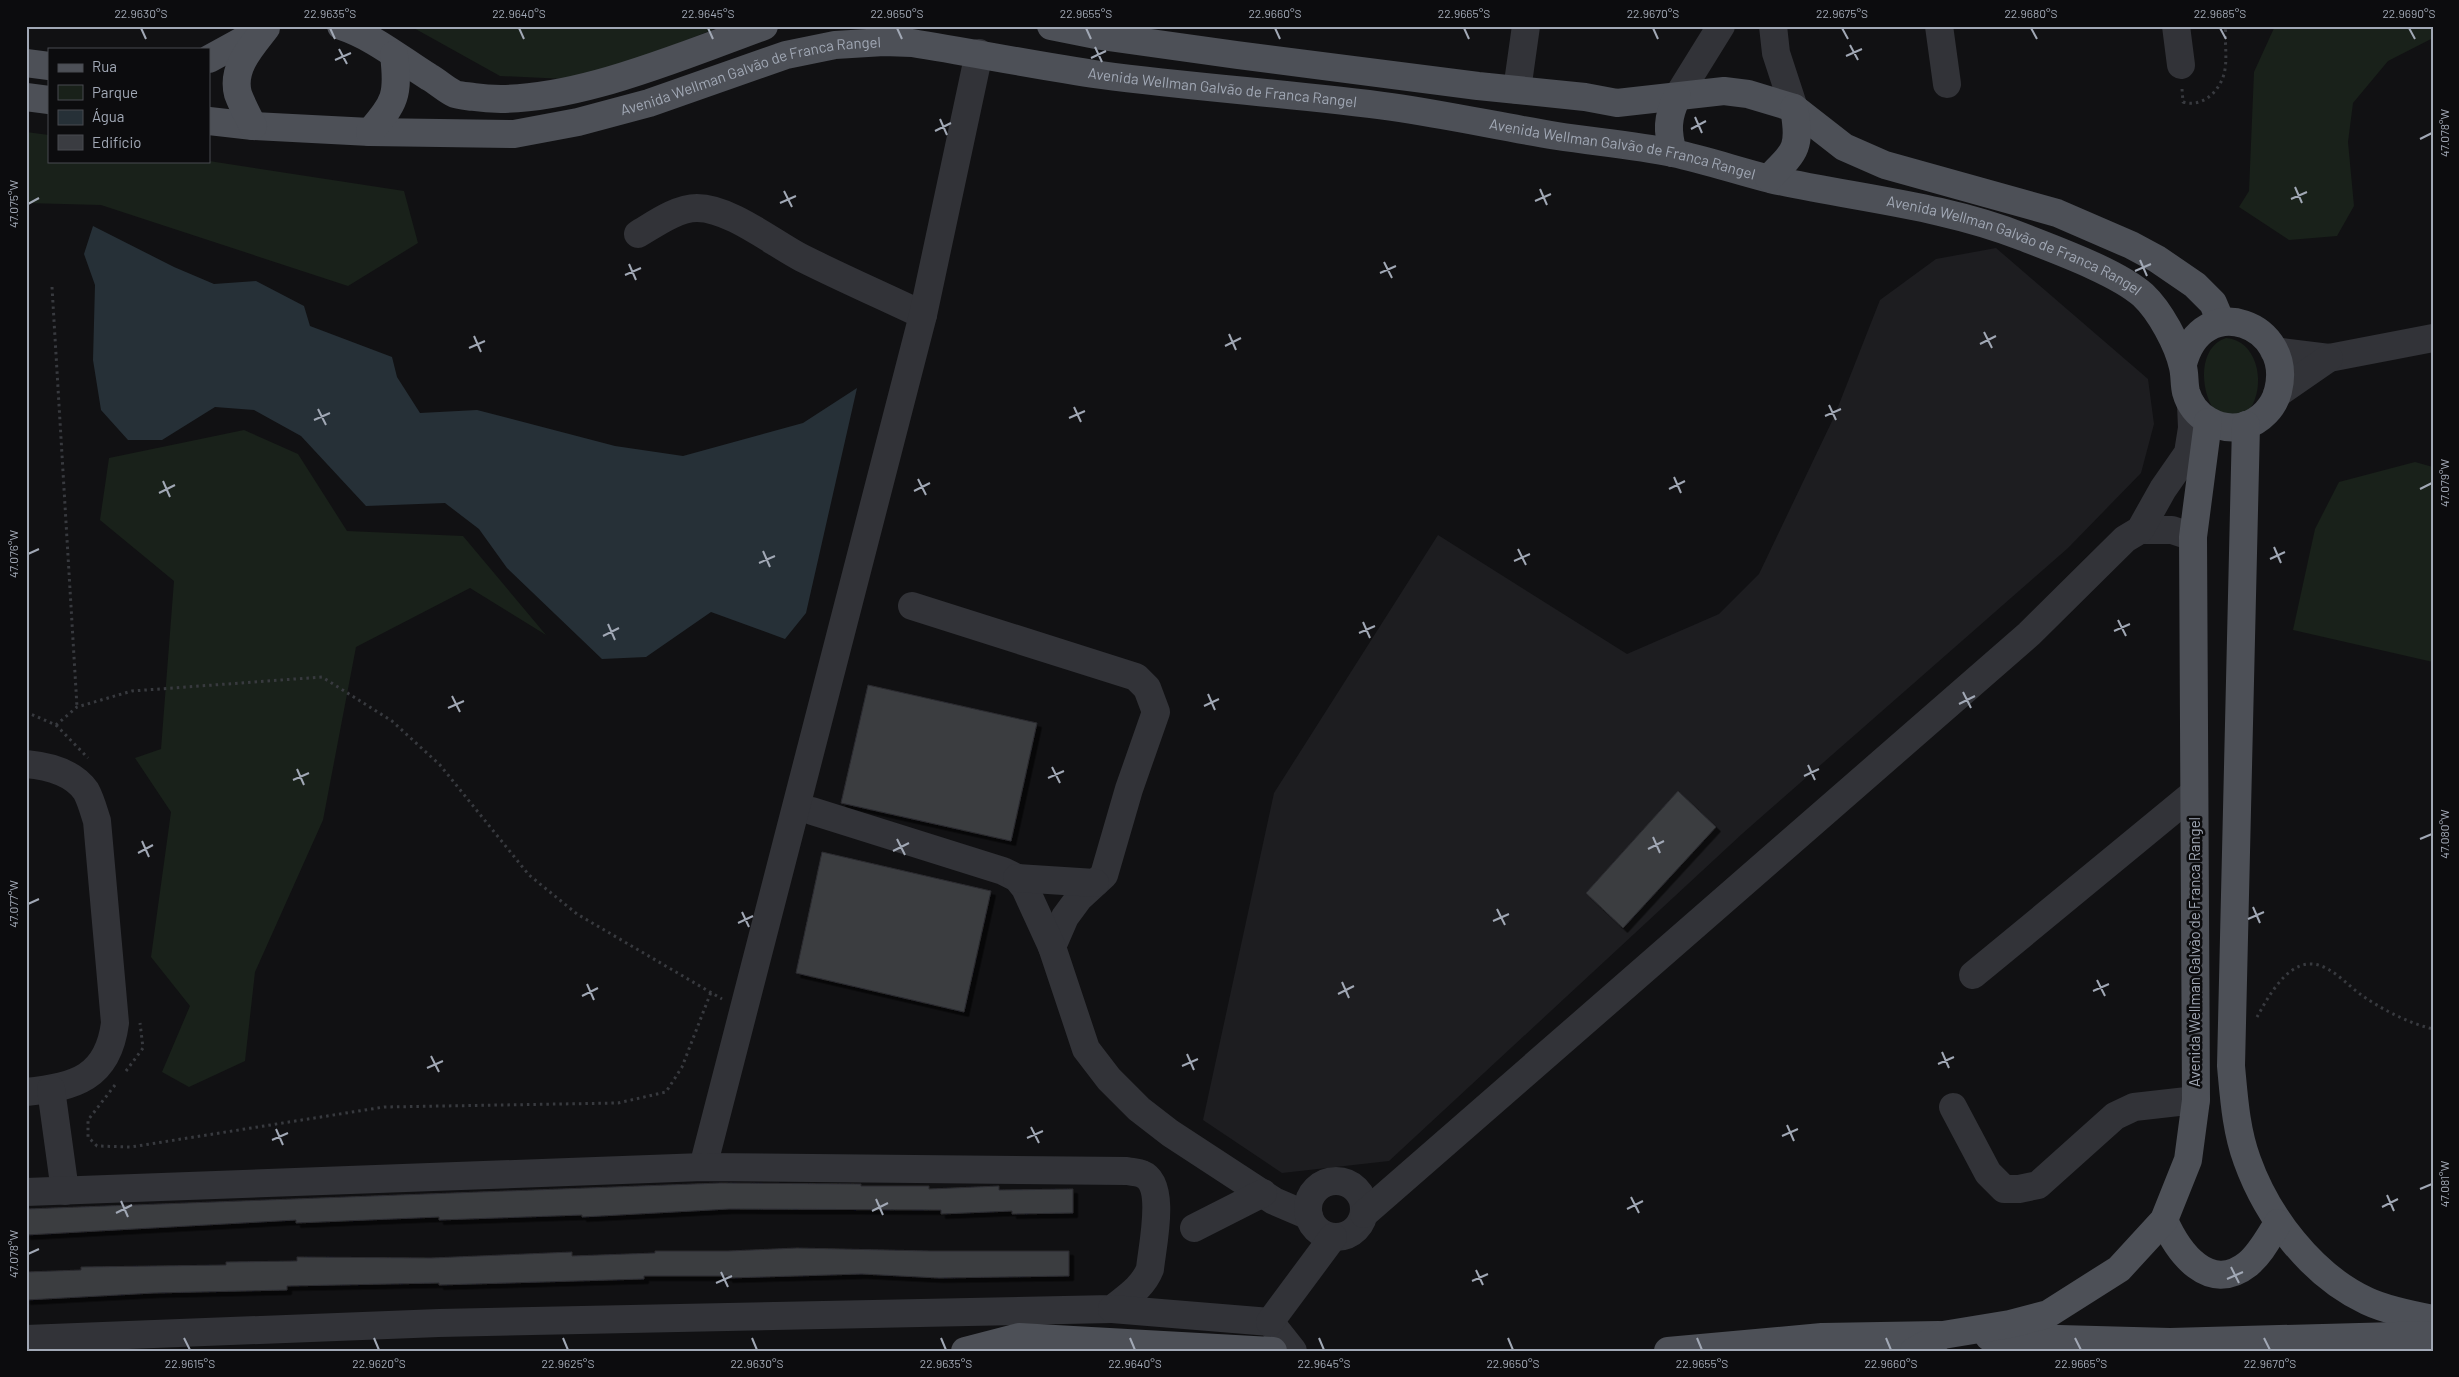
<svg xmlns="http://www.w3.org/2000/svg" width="2459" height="1377" viewBox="0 0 2459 1377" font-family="Barlow,sans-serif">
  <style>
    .built { fill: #1d1d20 }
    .green { fill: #19211a }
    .water { fill: #263037 }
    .building { fill: #3a3c41; stroke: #2b2b2f; filter: url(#shadow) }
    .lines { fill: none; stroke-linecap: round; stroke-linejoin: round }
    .path { stroke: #383a3f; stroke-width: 3; stroke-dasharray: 2.5 4; stroke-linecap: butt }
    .minor { stroke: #323338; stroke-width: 28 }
    .major { stroke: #4d5057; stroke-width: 28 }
    .ticks { fill: none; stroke: #a1a8b5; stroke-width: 2 }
    .labels { text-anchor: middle; stroke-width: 5; stroke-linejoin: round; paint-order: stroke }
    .street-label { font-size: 15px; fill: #a1a8b5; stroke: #0c0c0e }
    .neatline { fill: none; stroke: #a1a8b5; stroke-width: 2 }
    .ticks-label { font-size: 12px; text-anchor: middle; fill: #a1a8b5 }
  </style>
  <defs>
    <filter id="shadow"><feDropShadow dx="4.5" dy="4.5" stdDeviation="0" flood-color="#0009"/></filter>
  </defs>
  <rect width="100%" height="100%" fill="#111113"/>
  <path class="built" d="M1996,248L2148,379L2154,424L2141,473L2068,548L1743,833L1389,1161L1282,1173L1203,1120L1274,793L1438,535L1627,654L1719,614L1759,574L1834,417L1880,300L1936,259Z"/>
  <g class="green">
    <path d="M722,26L586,80L500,76L412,27Z"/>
    <path d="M2275,26H2433V38L2388,61L2353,103L2348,142L2354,206L2337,236L2289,240L2239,207L2249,191L2254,72Z"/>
    <path d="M26,132L49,135V161H209L404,191L418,243L348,286L101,205L26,203Z"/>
    <path d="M2226,338C2256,340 2265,380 2253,404C2250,410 2244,413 2238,417L2214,410C2200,389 2198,347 2226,338Z"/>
    <path d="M244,430L298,454L347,531L463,536L546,635L470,588L356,647L323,820L255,972L245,1061L189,1087L162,1072L190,1006L151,957L171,812L135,758L161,749L174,581L100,520L109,458Z"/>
    <path d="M2415,462L2433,467V662L2293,630L2315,529L2339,482Z"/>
  </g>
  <path class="water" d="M93,226L174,267L214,284L256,281L304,306L310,326L392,357L397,377L420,413L477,410L615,446L683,456L803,423L857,388L806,613L785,639L711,612L646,657L602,659L507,568L479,529L445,503L366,506L301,436L254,410L215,407L162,440H128L101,410L93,360L95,285L84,254Z"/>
  <g class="building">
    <path d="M868,685L1037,723L1011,841L841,803Z"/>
    <path d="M1678,791L1716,827L1623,928L1586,893Z"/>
    <path d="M822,852L991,891L964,1012L796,973Z"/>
    <path d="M720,1183L861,1184V1186H929V1189L999,1186V1190L1073,1189V1213L1012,1214V1211L941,1214V1210L729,1209L582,1217V1215L439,1220V1217L296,1223V1220L26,1235V1209Z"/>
    <path d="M797,1248L930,1251H1069V1276L939,1278L862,1274L728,1278V1276H644V1279L439,1285V1283L287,1286V1290L154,1293L26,1300V1272L81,1270V1267L226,1265V1262L297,1261V1257L431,1258L572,1252V1256L655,1253V1251H728Z"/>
  </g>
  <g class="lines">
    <g class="path">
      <path d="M2182,89L2183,102C2202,108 2219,92 2224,74C2228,59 2224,41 2226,26"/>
      <path d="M52,287L77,707"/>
      <path d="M26,712L56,725L77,707L132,691L322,677L392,721L440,765L529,875L577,914L722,999"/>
      <path d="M56,725L88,758"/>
      <path d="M2257,1017C2267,999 2285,965 2309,964C2329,963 2346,984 2360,994C2381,1009 2408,1023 2433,1029"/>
      <path d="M126,1071L143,1048L140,1023"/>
      <path d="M115,1085L88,1120V1137L97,1146L131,1147L384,1107L618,1103L666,1092L682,1067L711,992"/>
    </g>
    <g class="minor">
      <path d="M1773,26L1776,53L1794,108"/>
      <path d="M1939,26L1947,84"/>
      <path d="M2176,26L2181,65"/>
      <path d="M1517,90L1526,26"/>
      <path d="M1677,97L1721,26"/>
      <path d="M638,234C655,224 677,208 697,208C730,208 773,243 802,258C842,278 883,296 923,315"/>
      <path d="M2274,351L2329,358L2433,338"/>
      <path d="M2277,394L2329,358"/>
      <path d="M2140,530H2172L2193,537"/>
      <path d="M912,606L1136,677L1147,688L1156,712L1129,789L1104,875L1079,898L1065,917L1052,947"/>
      <path d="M26,764C48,766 73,772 86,791C91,800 94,812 97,821L115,1023C108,1078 75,1087 26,1092"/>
      <path d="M812,811L1003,871L1017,878L1025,888L1052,947L1086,1049L1109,1079L1139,1109L1170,1133L1274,1201L1309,1216"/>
      <path d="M1017,878L1095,883"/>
      <path d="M1973,975L2194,793"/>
      <path d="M51,1089L65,1191"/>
      <path d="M1953,1107L1988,1173L2004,1189H2019L2038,1185L2115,1116L2134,1107L2196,1100"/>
      <path d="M703,1167L923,315L979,53"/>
      <circle cx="1336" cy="1209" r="28"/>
      <path d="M26,1192L703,1167L1127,1171C1131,1172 1138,1172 1142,1174C1167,1184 1152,1247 1150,1269C1143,1287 1127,1297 1112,1309L439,1323L26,1339"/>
      <path d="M1364,1214L2029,634L2125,539L2140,530L2163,489L2188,453L2192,428L2191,404"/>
      <path d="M1194,1228L1263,1193"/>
      <path d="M1112,1309L1270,1322L1293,1351"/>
      <path d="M1270,1322L1333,1237"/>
    </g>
    <g class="major">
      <path d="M341,26C374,37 400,59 429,77C438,82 446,90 455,94C461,96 468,96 474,97C558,110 684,55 764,26"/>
      <path d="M1051,26L1101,36L1237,55L1478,86L1585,97L1617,103L1724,91L1748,94L1794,108L1844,147L1885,165L2057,213L2131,245L2157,259L2195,285L2213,303L2221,322"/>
      <path d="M209,59L260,31"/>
      <path d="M26,63L49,66"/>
      <path d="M26,97L49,100"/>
      <path id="s1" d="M209,121L253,126L370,132L514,134L578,122L649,103L786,55L835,45L884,42L912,43C975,53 1038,66 1101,75C1198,88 1296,94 1392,107C1448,115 1502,127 1557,136C1596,142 1635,145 1673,153C1706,160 1738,171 1770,179C1854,198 1942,205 2023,237C2056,250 2117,272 2143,295C2160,311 2178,344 2183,367C2185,375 2184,384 2186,392C2193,417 2219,432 2244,426C2261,421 2274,407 2278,391C2295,324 2202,289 2183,364"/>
      <path d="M253,126C248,116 242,105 238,94C231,68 252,46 266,28"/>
      <path d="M370,132C395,102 399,96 394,55"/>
      <path d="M1673,153C1667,131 1667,118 1677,97"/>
      <path d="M1769,178C1796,151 1801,148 1794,108"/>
      <path d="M2246,425L2231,1066C2234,1098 2236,1130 2247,1160C2267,1216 2311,1275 2367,1301C2386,1310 2412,1315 2433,1319"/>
      <path d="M2164,1220C2178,1252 2209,1295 2248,1264C2261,1253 2269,1237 2278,1223"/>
      <path d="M1989,1337L2170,1342L2433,1335"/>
      <path d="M965,1351L1019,1337L1273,1351"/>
      <path d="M1668,1351L1822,1337L1939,1335"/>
      <path d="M1914,1351L1943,1335L2010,1324L2048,1314L2119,1269L2164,1220L2188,1160L2196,1100L2193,537L2208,422"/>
    </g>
  </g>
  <path class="ticks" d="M141,28L146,39M330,28L335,39M519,28L524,39M708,28L713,39M897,28L902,39M1086,28L1091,39M1275,28L1280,39M1464,28L1469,39M1653,28L1658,39M1842,28L1848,39M2031,28L2037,39M2220,28L2226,39M2409,28L2415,39M1850,45L1858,60M1095,47L1102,62M339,49L347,64M1846,56L1862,49M1091,58L1106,51M335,60L351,53M1695,117L1702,133M940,119L947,135M1691,129L1706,121M935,131L951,123M2420,139L2432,133M2295,187L2302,203M1540,189L1547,205M784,191L792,207M2291,199L2307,192M1535,201L1551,194M780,203L796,196M28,204L39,198M2140,260L2147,276M1384,262L1392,278M629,264L636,280M2135,271L2151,264M1380,273L1396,266M625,275L641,268M1984,332L1992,348M1229,334L1236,350M474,336L481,352M1980,344L1996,336M1225,346L1241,338M469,348L485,341M1829,405L1836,420M1074,407L1081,422M318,409L326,425M1825,416L1841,409M1069,418L1085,411M314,420L330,413M1674,477L1681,493M918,479L926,495M163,481L170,497M1669,489L1685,481M2420,489L2432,483M914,491L930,483M159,493L175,485M2274,547L2281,563M1518,549L1526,565M763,551L770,567M28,554L39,549M2270,559L2285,552M1514,561L1530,554M759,563L775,556M2118,620L2126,636M1363,622L1370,638M608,624L615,640M2114,631L2130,624M1359,633L1375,626M603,636L619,628M1963,692L1971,708M1208,694L1215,710M452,696L460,712M1959,704L1975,696M1204,706L1219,699M448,708L464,701M1808,765L1815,780M1052,767L1060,783M297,769L304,785M1804,776L1819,769M1048,778L1064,771M293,780L309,773M1653,837L1660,853M897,839L905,855M2420,839L2432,834M142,841L149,857M1648,849L1664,841M893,851L909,843M138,853L153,845M28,904L39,899M2253,907L2260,923M1497,909L1505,925M742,912L749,927M2248,919L2264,912M1493,921L1509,914M738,923L753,916M2097,980L2105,996M1342,982L1349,998M587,984L594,1000M2093,991L2109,984M1338,994L1354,986M582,996L598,988M1942,1052L1949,1068M1187,1054L1194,1070M431,1056L439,1072M1938,1064L1954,1057M1182,1066L1198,1059M427,1068L443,1061M1787,1125L1794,1141M1031,1127L1039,1143M276,1129L283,1145M1782,1136L1798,1129M1027,1138L1043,1131M272,1140L288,1133M2420,1189L2432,1184M2387,1195L2394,1211M1631,1197L1639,1213M876,1199L883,1215M121,1201L128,1217M2382,1207L2398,1199M1627,1209L1643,1201M872,1211L888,1203M116,1213L132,1205M28,1254L39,1249M2231,1267L2239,1283M1476,1270L1483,1285M721,1272L728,1287M2227,1279L2243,1272M1472,1281L1488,1274M716,1283L732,1276M184,1338L190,1350M374,1338L379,1350M563,1338L568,1350M752,1338L757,1350M941,1338L946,1350M1130,1338L1135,1350M1319,1338L1324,1350M1508,1338L1513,1350M1697,1338L1702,1350M1886,1338L1891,1350M2075,1338L2081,1350M2264,1338L2270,1350"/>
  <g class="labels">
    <g class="street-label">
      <text dy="5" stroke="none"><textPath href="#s1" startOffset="550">Avenida Wellman Galvão de Franca Rangel</textPath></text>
      <text dy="5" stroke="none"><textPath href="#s1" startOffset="1030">Avenida Wellman Galvão de Franca Rangel</textPath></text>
      <text dy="5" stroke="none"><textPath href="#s1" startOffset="1435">Avenida Wellman Galvão de Franca Rangel</textPath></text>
      <text dy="5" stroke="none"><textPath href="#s1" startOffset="1840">Avenida Wellman Galvão de Franca Rangel</textPath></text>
      <text transform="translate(2195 952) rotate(-90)" y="5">Avenida Wellman Galvão de Franca Rangel</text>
    </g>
  </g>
  <rect width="2459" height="1377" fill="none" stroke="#0c0c0e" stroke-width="55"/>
  <rect x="48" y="48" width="162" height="115" fill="#0c0c0e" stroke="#484a51"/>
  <rect x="58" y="64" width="25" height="8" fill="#4d5057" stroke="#484a51"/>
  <text x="92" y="72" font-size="15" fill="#a1a8b5">Rua</text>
  <rect x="58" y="85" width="25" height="15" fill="#19211a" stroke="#484a51"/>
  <text x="92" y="98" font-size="15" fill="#a1a8b5">Parque</text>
  <rect x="58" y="110" width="25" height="15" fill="#263037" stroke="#484a51"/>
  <text x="92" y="122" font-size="15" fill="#a1a8b5">Água</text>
  <rect x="58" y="135" width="25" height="15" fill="#3a3c41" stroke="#484a51"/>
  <text x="92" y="148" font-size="15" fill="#a1a8b5">Edifício</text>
  <rect x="28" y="28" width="2404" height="1322" class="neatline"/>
  <g class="ticks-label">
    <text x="141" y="18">22.9630°S</text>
    <text x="330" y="18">22.9635°S</text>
    <text x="519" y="18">22.9640°S</text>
    <text x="708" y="18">22.9645°S</text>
    <text x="897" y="18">22.9650°S</text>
    <text x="1086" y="18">22.9655°S</text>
    <text x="1275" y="18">22.9660°S</text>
    <text x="1464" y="18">22.9665°S</text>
    <text x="1653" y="18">22.9670°S</text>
    <text x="1842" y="18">22.9675°S</text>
    <text x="2031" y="18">22.9680°S</text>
    <text x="2220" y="18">22.9685°S</text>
    <text x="2409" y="18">22.9690°S</text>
    <text transform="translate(2445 133) rotate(-90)" y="4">47.078°W</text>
    <text transform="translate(14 204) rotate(-90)" y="4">47.075°W</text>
    <text transform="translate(2445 483) rotate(-90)" y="4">47.079°W</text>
    <text transform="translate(14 554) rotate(-90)" y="4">47.076°W</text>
    <text transform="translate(2445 834) rotate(-90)" y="4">47.080°W</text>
    <text transform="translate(14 904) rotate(-90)" y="4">47.077°W</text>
    <text transform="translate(2445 1184) rotate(-90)" y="4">47.081°W</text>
    <text transform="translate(14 1254) rotate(-90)" y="4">47.078°W</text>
    <text x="190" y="1368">22.9615°S</text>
    <text x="379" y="1368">22.9620°S</text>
    <text x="568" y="1368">22.9625°S</text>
    <text x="757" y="1368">22.9630°S</text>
    <text x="946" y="1368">22.9635°S</text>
    <text x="1135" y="1368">22.9640°S</text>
    <text x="1324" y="1368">22.9645°S</text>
    <text x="1513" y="1368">22.9650°S</text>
    <text x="1702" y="1368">22.9655°S</text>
    <text x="1891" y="1368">22.9660°S</text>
    <text x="2081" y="1368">22.9665°S</text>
    <text x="2270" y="1368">22.9670°S</text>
  </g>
</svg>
